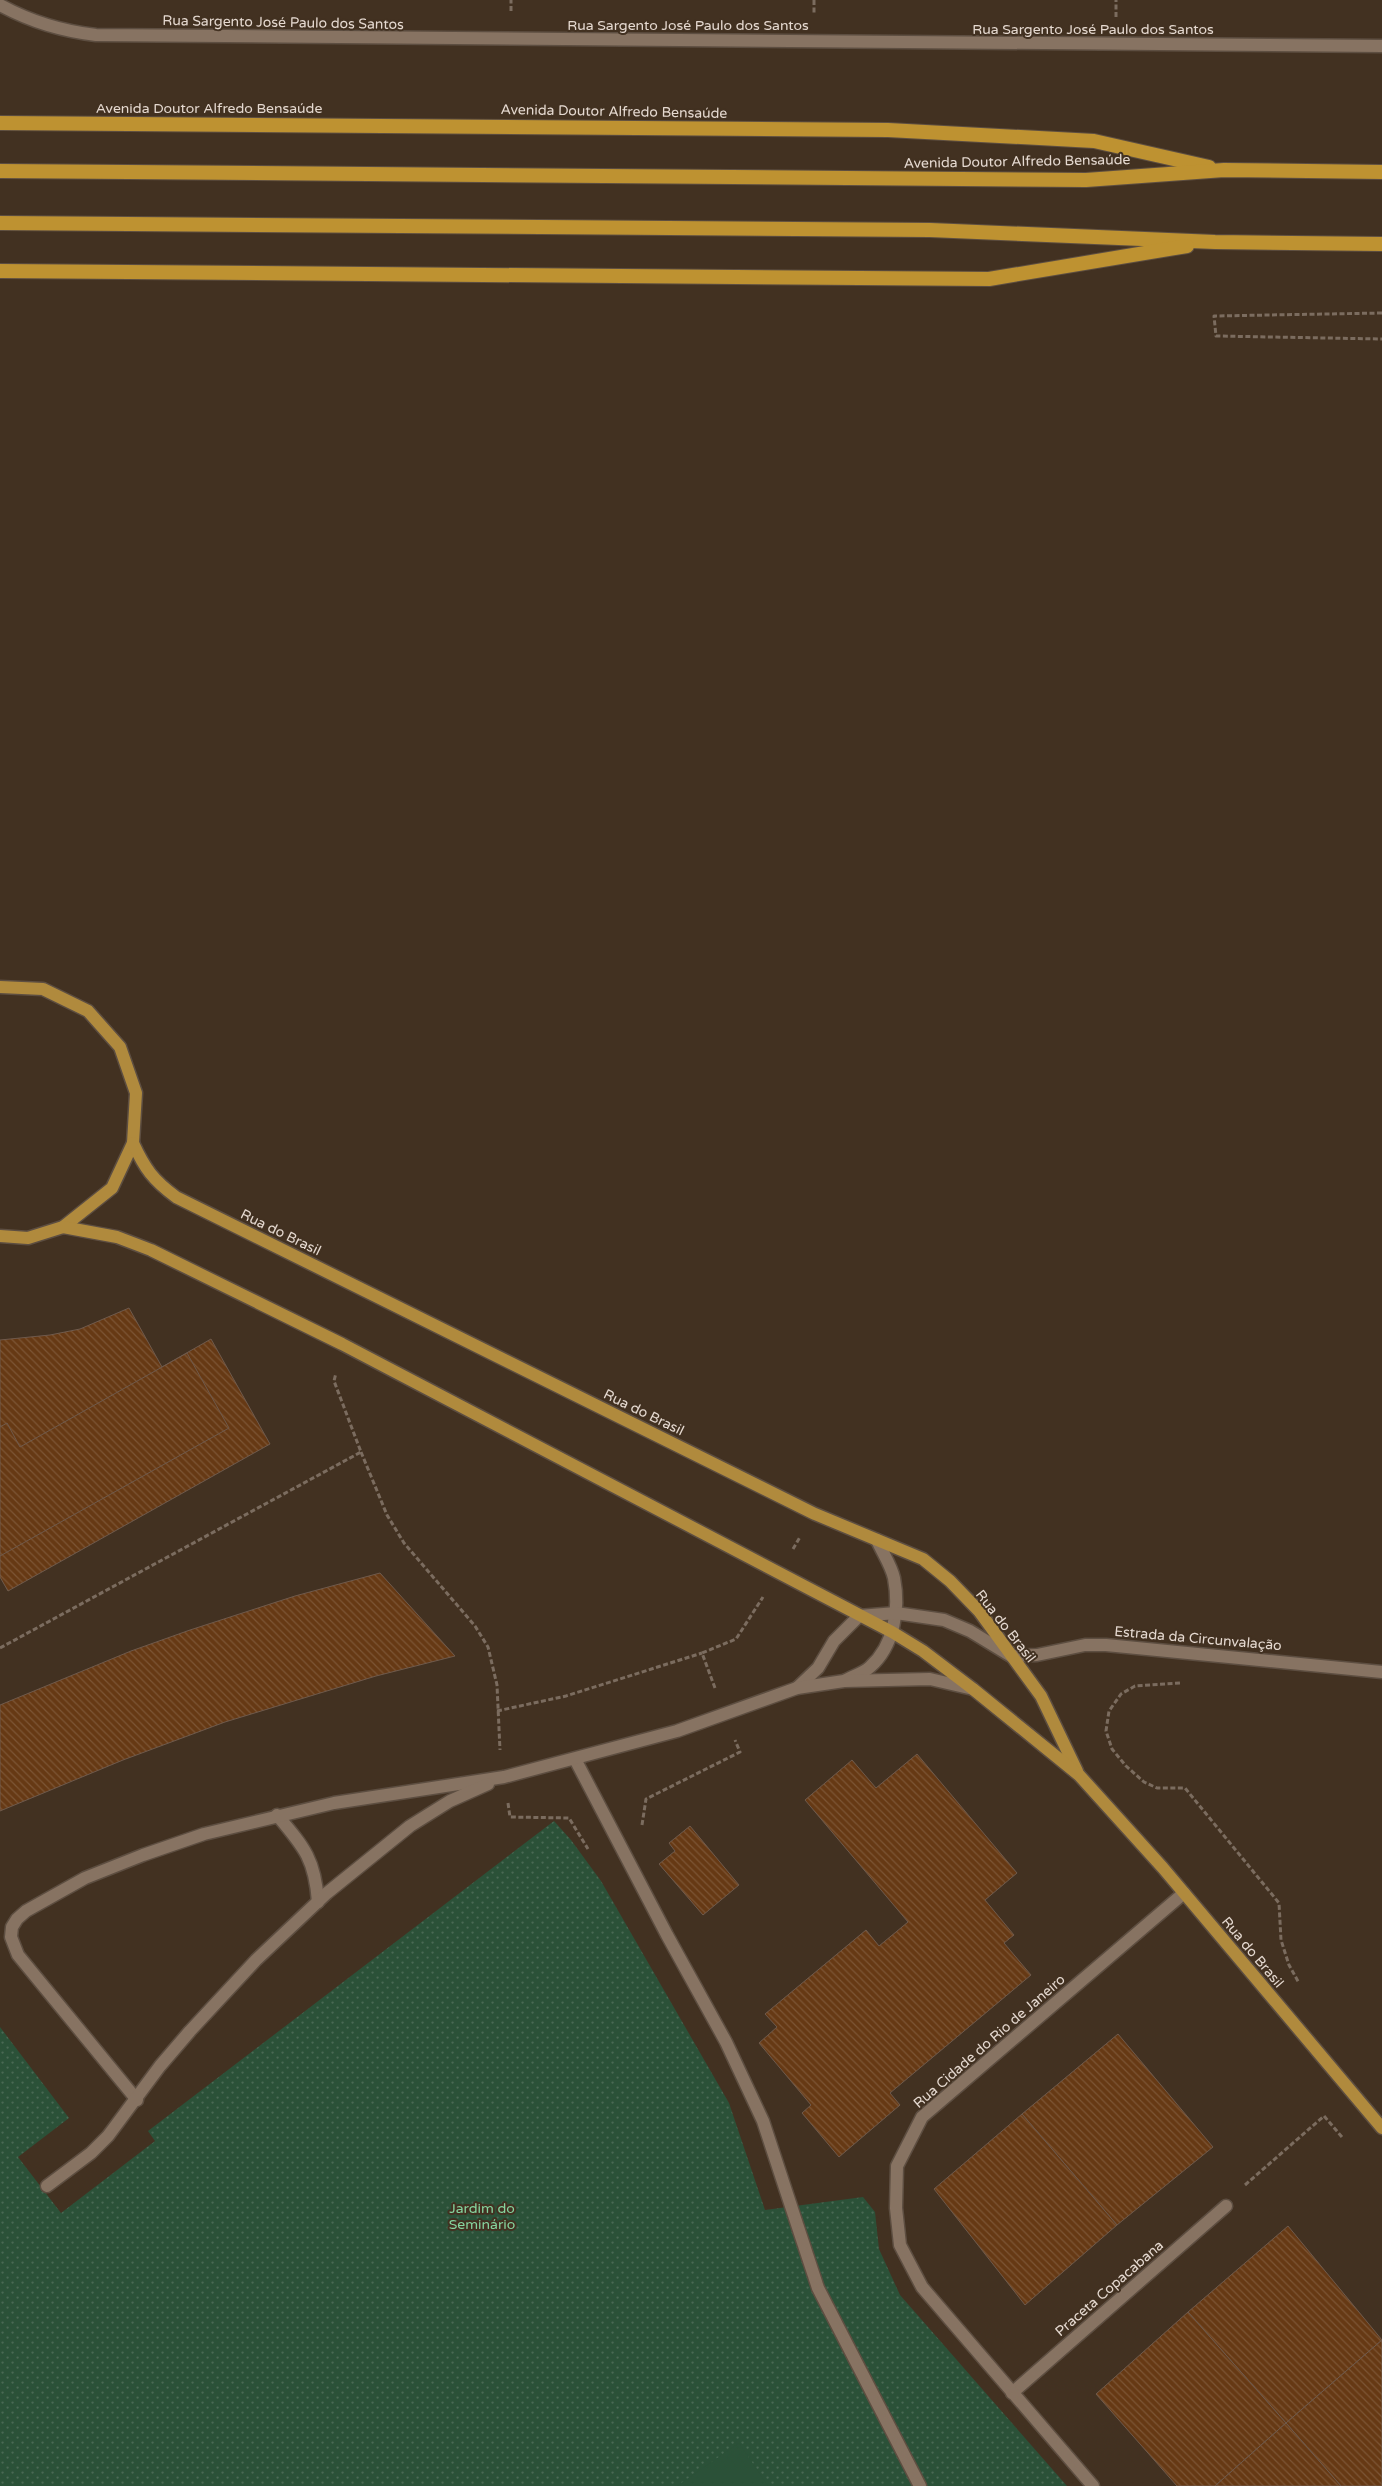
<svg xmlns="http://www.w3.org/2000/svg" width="1382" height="2486" viewBox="0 0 1382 2486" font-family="'Varela Round',sans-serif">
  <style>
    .grass { fill: url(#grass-dots) }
    .garden { fill: #2b5138 }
    .building { fill: url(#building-back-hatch); stroke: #6f5a4c }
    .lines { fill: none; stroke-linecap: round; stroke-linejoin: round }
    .service-casing { stroke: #5d4e41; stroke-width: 15 }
    .minor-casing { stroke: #5d4e41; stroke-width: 15 }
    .primary-casing { stroke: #5d4e41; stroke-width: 15 }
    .trunk-casing { stroke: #5d4e41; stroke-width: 16 }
    .path { stroke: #7b6c5f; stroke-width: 3; stroke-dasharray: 5 2.5; stroke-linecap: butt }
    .service { stroke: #877362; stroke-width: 12 }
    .minor { stroke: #877362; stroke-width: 12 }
    .primary { stroke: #b08a3d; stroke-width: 12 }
    .trunk { stroke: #be9231; stroke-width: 14 }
    .labels { text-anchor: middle; stroke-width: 4; stroke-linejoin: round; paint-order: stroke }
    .street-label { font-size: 14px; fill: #e5d9d0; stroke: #423121 }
    .park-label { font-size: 14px; fill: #86d59f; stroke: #423121 }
  </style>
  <defs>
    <pattern id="grass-dots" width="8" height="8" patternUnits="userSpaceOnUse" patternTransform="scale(1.25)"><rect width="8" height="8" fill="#2b5138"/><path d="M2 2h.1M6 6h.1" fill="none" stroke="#4a6954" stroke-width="1.8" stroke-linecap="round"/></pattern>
    <pattern id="building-back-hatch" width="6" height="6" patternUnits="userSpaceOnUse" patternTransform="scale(1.25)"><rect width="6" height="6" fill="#663914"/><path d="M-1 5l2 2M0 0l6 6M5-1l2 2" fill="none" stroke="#7c5535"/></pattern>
  </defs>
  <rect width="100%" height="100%" fill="#423121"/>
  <path class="grass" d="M554,1821L571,1840L601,1881L729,2103L765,2210L863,2197L875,2212L879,2249L900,2295L1067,2486H0V2027L69,2118L18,2157L61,2213L155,2141L148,2131Z"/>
  <path class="garden" d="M739,2443L768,2486H677Z"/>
  <g class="building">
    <path d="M129,1308L162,1367L211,1339L270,1444L8,1591L0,1577V1340L50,1335L80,1329Z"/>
    <path d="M187,1353L229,1428L0,1556V1427L7,1423L20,1447Z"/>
    <path d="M380,1573L455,1656L376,1676L225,1722L123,1760L0,1811V1705L131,1651L190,1630L295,1596Z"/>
    <path d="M917,1754L1017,1873L985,1900L1014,1935L1004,1943L1031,1975L890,2093L900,2105L839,2157L802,2113L811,2105L759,2043L777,2027L765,2014L866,1930L879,1946L908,1922L805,1800L852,1760L876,1788Z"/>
    <path d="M690,1826L739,1885L703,1915L659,1864L675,1851L669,1843Z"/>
    <path d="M1118,2034L1213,2147L1117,2225L1022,2114Z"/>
    <path d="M1022,2114L1117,2225L1025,2305L934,2189Z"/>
    <path d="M1288,2226L1382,2340L1286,2423L1188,2312Z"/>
    <path d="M1188,2312L1286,2423L1215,2486H1177L1096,2394Z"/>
    <path d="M1382,2340V2486H1341L1286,2423Z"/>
    <path d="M1286,2423L1341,2486H1215Z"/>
  </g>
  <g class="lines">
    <g class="service-casing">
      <path id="service" d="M575,1759L667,1935L726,2042L763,2121L818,2288L920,2486"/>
    </g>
    <g class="minor-casing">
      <g id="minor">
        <path d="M0,5C31,22 61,31 96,35L1382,46"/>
        <path d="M846,1680C853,1676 864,1673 870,1667C894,1646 900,1609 894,1578C891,1565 882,1552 877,1540"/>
        <path d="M797,1688L818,1668L834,1641L859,1616L896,1613L944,1620L970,1631L1011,1656L1037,1655L1085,1645H1106L1382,1672"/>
        <path d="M277,1815C304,1847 315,1859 318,1902"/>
        <path d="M137,2100L18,1955L11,1937L12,1927L17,1919L26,1911L85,1878L143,1855L204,1834L334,1803L504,1777L677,1731L797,1688L844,1681L930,1679L973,1689"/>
        <path d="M47,2186L91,2153L108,2136L160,2066L190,2031L256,1960L327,1893L410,1826L450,1801L488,1784"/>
        <path d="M1012,2393L1226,2206"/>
        <path d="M1093,2486L922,2287L900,2245L896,2208L897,2166L922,2117L1184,1893"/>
      </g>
    </g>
    <g class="primary-casing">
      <g id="primary">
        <path d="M0,987L43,989L88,1011L120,1047L136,1093L133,1143L112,1188L63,1227L28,1238L0,1236"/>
        <path d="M133,1143C145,1169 153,1180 176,1197L815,1514L923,1559L950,1581L979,1611L1041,1696L1077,1771"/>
        <path d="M63,1227L117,1237L151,1250L342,1344L892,1632L923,1651L973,1689L1079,1775L1163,1868L1382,2128"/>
      </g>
    </g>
    <g class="trunk-casing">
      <g id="trunk">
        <path d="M0,123L888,130L1094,141L1209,167"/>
        <path d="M0,171L1086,180L1224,170L1382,172"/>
        <path d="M0,223L930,230L1215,242L1382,244"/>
        <path d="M0,271L989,279L1187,246"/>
      </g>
    </g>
    <g class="path">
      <path d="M814,0V14"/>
      <path d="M511,11V0"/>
      <path d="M1116,17V0"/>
      <path d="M1382,313L1214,316L1216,336L1382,339"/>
      <path d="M361,1452L387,1515L404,1543L475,1626L488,1647L497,1685L500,1750"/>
      <path d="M793,1549L800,1537"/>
      <path d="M0,1648L361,1452L334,1381L336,1373"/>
      <path d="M1180,1683L1135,1686L1121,1694L1109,1711L1106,1731L1112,1749L1126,1766L1144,1782L1157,1788H1185L1279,1903L1281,1940L1289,1965L1299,1983"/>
      <path d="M715,1688L702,1653L736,1639L763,1597"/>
      <path d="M497,1711L566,1696L702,1653"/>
      <path d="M508,1803L510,1817L569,1818L588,1849"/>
      <path d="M642,1825L646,1799L740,1752L735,1740"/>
      <path d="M1245,2185L1324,2116L1342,2137"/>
    </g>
    <use href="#service" class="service"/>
    <use href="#minor" class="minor"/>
    <use href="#primary" class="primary"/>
    <use href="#trunk" class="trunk"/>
  </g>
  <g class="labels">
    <g class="street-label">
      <text transform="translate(283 22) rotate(1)" y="5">Rua Sargento José Paulo dos Santos</text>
      <text x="688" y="30">Rua Sargento José Paulo dos Santos</text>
      <text x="1093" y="34">Rua Sargento José Paulo dos Santos</text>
      <text x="209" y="113">Avenida Doutor Alfredo Bensaúde</text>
      <text transform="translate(614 111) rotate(1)" y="5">Avenida Doutor Alfredo Bensaúde</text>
      <text transform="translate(1017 161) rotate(-1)" y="5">Avenida Doutor Alfredo Bensaúde</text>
      <text transform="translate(281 1232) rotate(26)" y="5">Rua do Brasil</text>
      <text transform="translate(644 1412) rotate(26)" y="5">Rua do Brasil</text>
      <text transform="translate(1006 1626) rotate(52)" y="5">Rua do Brasil</text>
      <text transform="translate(1198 1638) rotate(5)" y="5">Estrada da Circunvalação</text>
      <text transform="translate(1253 1952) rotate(50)" y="5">Rua do Brasil</text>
      <text transform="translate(989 2041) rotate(-41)" y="5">Rua Cidade do Rio de Janeiro</text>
      <text transform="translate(1109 2288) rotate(-41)" y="5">Praceta Copacabana</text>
    </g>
    <g class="park-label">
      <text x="482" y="2213">Jardim do<tspan x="482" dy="16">Seminário</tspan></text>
    </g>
  </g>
</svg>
